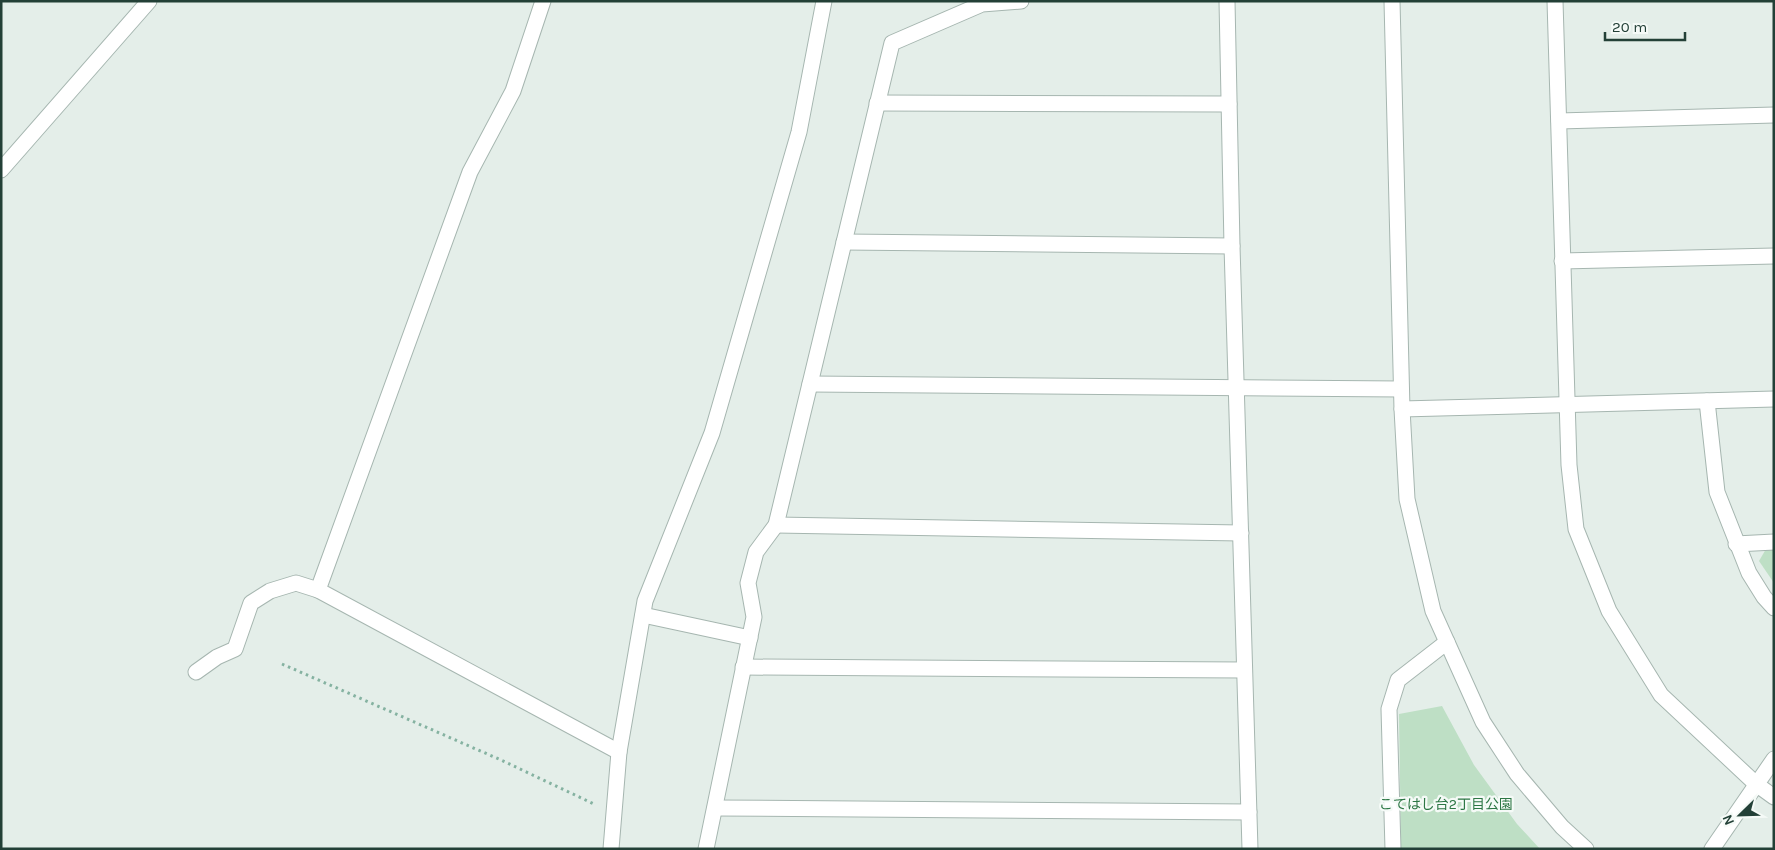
<svg xmlns="http://www.w3.org/2000/svg" width="1775" height="850" viewBox="0 0 1775 850" font-family="Karla,'Noto Sans JP',sans-serif">
  <style>
    .green { fill: #bedfc5 }
    .lines { fill: none; stroke-linecap: round; stroke-linejoin: round }
    .service-casing { stroke: #a6b6b0; stroke-width: 17 }
    .minor-casing { stroke: #a6b6b0; stroke-width: 17 }
    .tertiary-casing { stroke: #a6b6b0; stroke-width: 17 }
    .path { stroke: #85b2a1; stroke-width: 3; stroke-dasharray: 2.5 4; stroke-linecap: butt }
    .service { stroke: #fff; stroke-width: 15 }
    .minor { stroke: #fff; stroke-width: 15 }
    .tertiary { stroke: #fff; stroke-width: 15 }
    .labels { text-anchor: middle; stroke-width: 4.5; stroke-linejoin: round; paint-order: stroke }
    .park-label { font-size: 14px; fill: #2d7745; stroke: #f5faf7 }
  </style>
  <rect width="100%" height="100%" fill="#e4eee9"/>
  <g class="green">
    <path d="M1766,549H1774V583L1759,561Z"/>
    <path d="M1442,706L1474,765L1517,824L1540,849H1401L1399,714Z"/>
  </g>
  <g class="lines">
    <g class="service-casing">
      <g id="service">
        <path d="M543,1L513,91L470,172L318,590L619,752"/>
        <path d="M196,672L217,657L235,649L251,603L270,591L296,583L318,590"/>
      </g>
    </g>
    <g class="minor-casing">
      <g id="minor">
        <path d="M1227,1L1232,246L1250,849"/>
        <path d="M1555,1L1569,465L1576,529L1609,611L1661,695L1756,784L1774,797"/>
        <path d="M877,103L1229,104"/>
        <path d="M1559,121L1774,115"/>
        <path d="M1,170L149,1"/>
        <path d="M844,242L1232,246"/>
        <path d="M1562,261L1774,256"/>
        <path d="M810,384L1401,389"/>
        <path d="M1707,401L1717,492L1749,573L1764,597L1774,608"/>
        <path d="M1402,409L1774,399"/>
        <path d="M776,525L1241,533"/>
        <path d="M1736,544L1774,542"/>
        <path d="M643,615L750,638"/>
        <path d="M743,667L1244,670"/>
        <path d="M715,808L1249,812"/>
        <path d="M611,849L619,752L645,601L712,433L799,132L824,1"/>
        <path d="M706,849L754,617L748,583L756,552L776,525L892,43L982,4L1021,1"/>
        <path d="M1393,849L1389,709L1398,680L1447,642"/>
        <path d="M1712,849L1774,759"/>
      </g>
    </g>
    <g class="tertiary-casing">
      <path id="tertiary" d="M1392,1L1402,409L1407,499L1433,611L1483,722L1517,774L1562,827L1586,849"/>
    </g>
    <path class="path" d="M282,664L501,760L594,804"/>
    <use href="#service" class="service"/>
    <use href="#minor" class="minor"/>
    <use href="#tertiary" class="tertiary"/>
  </g>
  <g class="labels">
    <g class="park-label">
      <text x="1446" y="809">こてはし台2丁目公園</text>
    </g>
  </g>
  <rect width="1775" height="850" fill="none" stroke="#234037" stroke-width="5"/>
  <g transform="translate(1740 815) rotate(247)" stroke="#f5faf7" stroke-width="4" paint-order="stroke">
  <path d="M0-4L9 19L0 12L-9 19Z" fill="#234037"/>
  <text y="-8" font-size="14" font-weight="bold" text-anchor="middle" fill="#234037">N</text>
  </g>
  <path d="M1605 32v8h80v-8" fill="none" stroke="#234037" stroke-width="2.5"/>
  <text x="1612" y="32" font-size="15" fill="#234037" stroke="#f5faf7" stroke-width="4" paint-order="stroke">20 m</text>
</svg>
